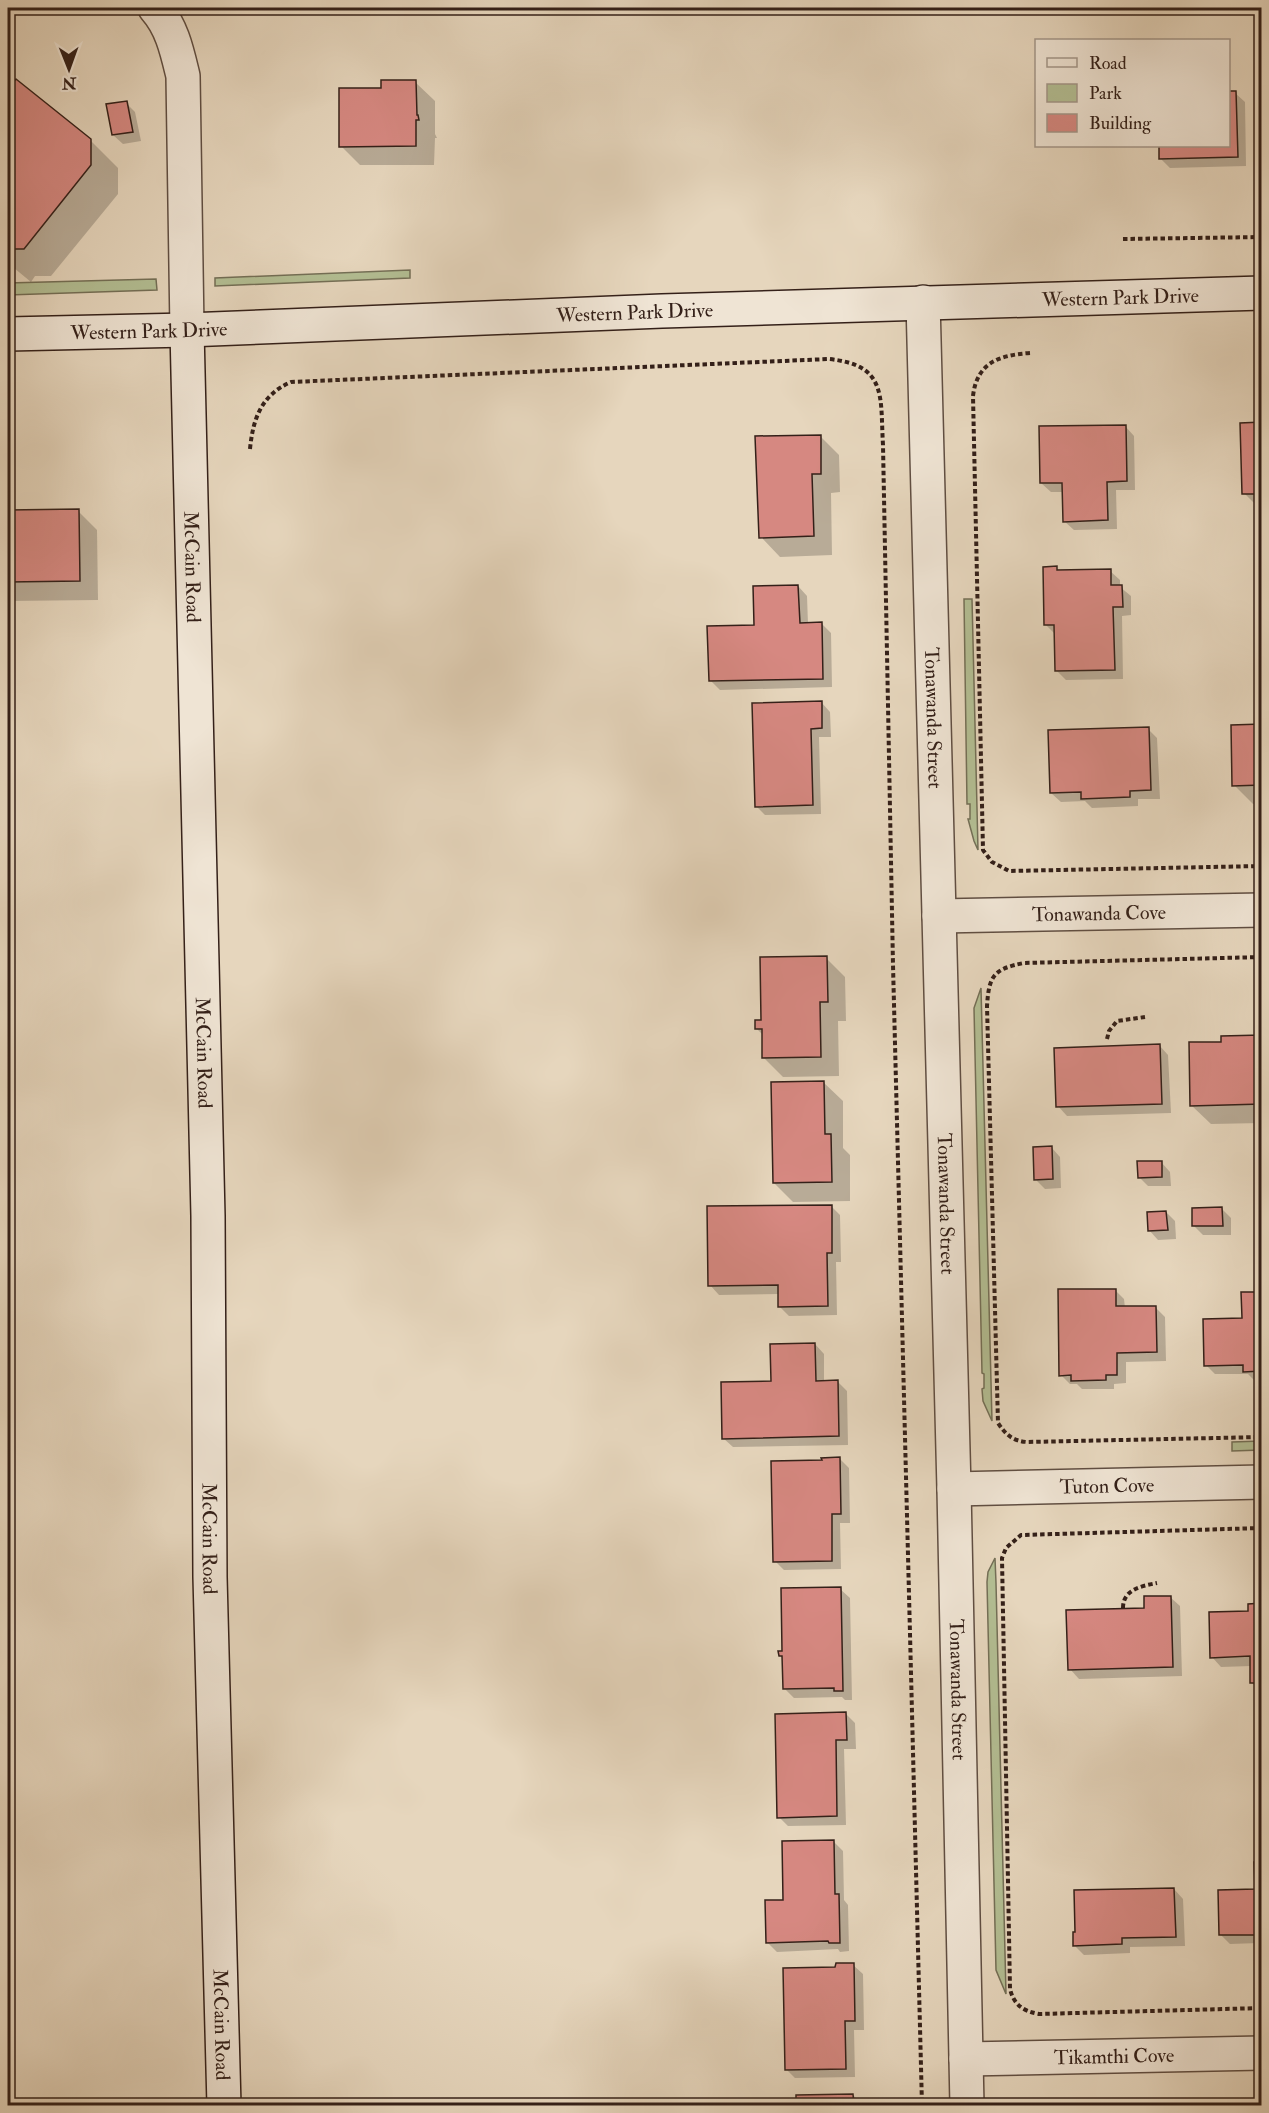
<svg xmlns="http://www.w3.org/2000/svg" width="1269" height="2113" viewBox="0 0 1269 2113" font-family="'IM FELL Double Pica',serif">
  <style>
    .green { fill: #b3be93; stroke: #746f56; stroke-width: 1.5 }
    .shadow { fill: #0003 }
    .building { fill: #d68881; stroke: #342019; stroke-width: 1.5 }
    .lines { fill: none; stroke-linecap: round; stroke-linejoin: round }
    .street-casing { stroke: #604e42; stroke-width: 36 }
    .secondary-casing { stroke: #342019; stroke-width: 36 }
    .path { stroke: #342019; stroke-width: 4; stroke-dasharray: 4.5 3; stroke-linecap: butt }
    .street { stroke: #efe4d4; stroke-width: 33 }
    .secondary { stroke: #efe4d4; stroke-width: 33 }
    .labels { text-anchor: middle; stroke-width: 4.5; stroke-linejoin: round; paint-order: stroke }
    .street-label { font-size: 20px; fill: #342019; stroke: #efe4d4 }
  </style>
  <rect width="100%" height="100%" fill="#e6d6bd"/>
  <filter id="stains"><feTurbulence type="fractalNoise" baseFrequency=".00333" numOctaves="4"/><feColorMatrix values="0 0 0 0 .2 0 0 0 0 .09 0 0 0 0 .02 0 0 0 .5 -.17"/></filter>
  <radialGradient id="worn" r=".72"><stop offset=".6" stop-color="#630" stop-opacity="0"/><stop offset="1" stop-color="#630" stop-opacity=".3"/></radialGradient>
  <g class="green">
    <path d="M410,270V278L215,286V278Z"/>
    <path d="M156,279L157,290L8,295V283Z"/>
    <path d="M964,599H972L978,850L974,841L968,819H970V804H967Z"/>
    <path d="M981,988L992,1421L983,1401L982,1389L984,1388V1374L982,1373L974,1008Z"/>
    <path d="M1261,1441V1450L1232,1451V1442Z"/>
    <path d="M995,1558L996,1583L1006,1994L996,1970L987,1582L988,1572Z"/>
  </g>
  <g class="shadow">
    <path d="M16,81L90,140L118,168V194L51,276H35L31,282L8,263V92Z"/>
    <path d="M415,82L435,101V134L437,138H435L434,165H360L341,146L383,89Z"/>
    <path d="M1235,93L1245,102L1246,166L1170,168L1161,159L1160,146H1228Z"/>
    <path d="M126,103L135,112L141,141L123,144L113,135Z"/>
    <path d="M1262,424V511L1244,493Z"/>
    <path d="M1125,426L1134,436L1135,490H1116L1117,529L1074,530L1064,521V492H1051L1041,483Z"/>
    <path d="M820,436L839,455L840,492L831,493L832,555L780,557L761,537Z"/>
    <path d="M78,511L97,530L98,600L8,601V512Z"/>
    <path d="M1056,568L1060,571H1110L1120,580V587L1131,596V615L1122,616L1123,679L1066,680L1056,670L1055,634L1045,624Z"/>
    <path d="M798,586L807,596L808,624H822L831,633L832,687L720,690L711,681L755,626Z"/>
    <path d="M821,702L830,712L831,737H819L821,814L765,815L756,806Z"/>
    <path d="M1262,726V804H1253L1234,785Z"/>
    <path d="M1148,729L1157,738L1160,799H1138V806L1092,808L1085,801L1061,802L1051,793Z"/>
    <path d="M826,958L845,977L846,1021H838L839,1076L783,1077L763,1057V1035L757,1029Z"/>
    <path d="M1262,1037V1123L1211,1124L1191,1105L1222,1043Z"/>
    <path d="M1159,1045L1168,1055L1171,1113L1067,1116L1058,1106Z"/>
    <path d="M823,1082L843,1101V1148L850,1155V1201L793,1202L774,1183Z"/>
    <path d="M1051,1147L1060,1157L1061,1188L1045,1189L1036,1180Z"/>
    <path d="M1161,1162L1170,1172L1171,1186H1148L1139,1177Z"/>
    <path d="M831,1206L840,1215L841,1262H836L837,1315L789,1316L779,1306V1294L719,1295L710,1285Z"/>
    <path d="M1222,1209L1231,1218V1235H1203L1194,1226Z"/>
    <path d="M1166,1212L1175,1221L1176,1239L1158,1240L1149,1230Z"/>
    <path d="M1115,1290L1124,1299L1125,1308H1156L1165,1317L1166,1361L1126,1362V1383L1114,1384V1389H1082L1077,1384H1070L1061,1375Z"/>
    <path d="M1262,1293V1380H1254L1248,1374H1215L1206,1365L1244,1320Z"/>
    <path d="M815,1344L824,1354V1382H838L847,1391L848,1445L733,1447L723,1438L772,1383Z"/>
    <path d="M840,1459L849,1468L850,1523H840L841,1569L784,1570L775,1561L823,1461Z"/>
    <path d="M840,1589L850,1598L852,1700H845L842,1697L794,1698L784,1688L783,1658L780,1655Z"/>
    <path d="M1170,1597L1180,1606L1182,1676L1079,1679L1070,1669L1145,1609Z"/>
    <path d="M1262,1605V1692H1261L1252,1683L1251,1666L1221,1667L1212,1657L1250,1612Z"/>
    <path d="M845,1713L855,1723L856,1749H844L846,1825L788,1826L779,1817Z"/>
    <path d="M834,1842L843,1851L844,1900L848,1905L849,1951L840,1952L838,1949L777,1952L767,1942L784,1901Z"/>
    <path d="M1262,1863V1946L1259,1943L1230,1944L1221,1935L1257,1890Z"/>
    <path d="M1174,1889L1183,1899L1185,1946L1130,1947V1953L1084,1955L1074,1945Z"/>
    <path d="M853,1965L863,1974L864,2030H854L855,2077L795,2078L786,2069L837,1969Z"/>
    <path d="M853,2095L863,2106H798Z"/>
  </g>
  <g class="building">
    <path d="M16,79L91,139V165L24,249H8V89Z"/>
    <path d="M381,80H416L417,115H418L419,120H416V146L339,147V88H381Z"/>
    <path d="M1228,91H1236L1238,157L1159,159V146H1228Z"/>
    <path d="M127,101L133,132L112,135L106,104Z"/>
    <path d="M1262,422V494H1242L1240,423Z"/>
    <path d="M1126,425L1127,481L1107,482L1108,520L1063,522L1062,483H1040L1039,426Z"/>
    <path d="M821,435V474H812L814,536L759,538L755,436Z"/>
    <path d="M79,509L80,581L8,582V510Z"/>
    <path d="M1057,566V570L1111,569V585H1122L1123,607H1113L1115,670L1055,671L1054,625H1044L1043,567Z"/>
    <path d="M798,585L800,623L822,622L823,679L709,681L707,626L754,625L753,586Z"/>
    <path d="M822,701V728L811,729L813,805L755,807L752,703Z"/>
    <path d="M1262,724V785L1232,786L1231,725Z"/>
    <path d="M1149,727L1151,790L1130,791V797L1081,799V792L1050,793L1048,730Z"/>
    <path d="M827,956L828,1002H820L821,1057L762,1058V1029H755V1020H761L760,957Z"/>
    <path d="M1262,1035V1104L1190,1106L1189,1042H1221V1036Z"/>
    <path d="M1160,1044L1162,1104L1056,1107L1054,1048Z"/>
    <path d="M824,1081L825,1134H831L832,1182L773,1183L771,1082Z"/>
    <path d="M1052,1146L1053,1179L1034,1180L1033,1147Z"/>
    <path d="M1137,1161H1162V1177L1138,1178Z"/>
    <path d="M832,1205V1253H827L828,1306L778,1307V1285L708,1286L707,1206Z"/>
    <path d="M1222,1207L1223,1226H1192V1208Z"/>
    <path d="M1166,1211L1168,1230L1148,1231L1147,1212Z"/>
    <path d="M1058,1289H1116V1306H1156L1157,1352L1117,1353V1375H1106V1380L1071,1381V1375L1059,1376Z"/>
    <path d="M1241,1292H1262V1371L1243,1372V1365L1204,1366L1203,1319L1242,1318Z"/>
    <path d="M815,1343L816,1381L838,1380L839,1436L722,1439L721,1382L771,1381L770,1344Z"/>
    <path d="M840,1457L841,1514H832V1561L773,1562L771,1461L822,1460L821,1458Z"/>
    <path d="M841,1587L843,1691H834V1688L783,1689L782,1656H779L778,1651H782L781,1588Z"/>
    <path d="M1144,1596H1171L1173,1667L1068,1670L1066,1610L1144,1608Z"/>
    <path d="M1262,1603V1683H1250V1656L1210,1658L1209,1612L1248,1611V1604Z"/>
    <path d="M846,1712L847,1740H836L837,1816L777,1818L775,1714Z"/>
    <path d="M834,1840L835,1894H839L840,1943H829L828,1941L766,1943L765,1900H783L782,1841Z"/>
    <path d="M1254,1862H1262V1942H1256V1935H1219L1218,1890L1255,1889Z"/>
    <path d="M1174,1888L1176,1937L1122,1938V1944L1073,1946V1932H1075L1074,1890Z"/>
    <path d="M836,1963H854L855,2021H845L846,2069L785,2070L783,1968L835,1967Z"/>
    <path d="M853,2094L854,2106H796V2095Z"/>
  </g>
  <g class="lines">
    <g class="street-casing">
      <g id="street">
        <path d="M155,8C172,27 177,51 183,76L187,330"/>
        <path id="s1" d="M923,302L954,1489L967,2106"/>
        <path id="s2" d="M939,916L1262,910"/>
        <path id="s3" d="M954,1489L1262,1482"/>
        <path id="s4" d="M966,2059L1262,2053"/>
      </g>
    </g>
    <g class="secondary-casing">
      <g id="secondary">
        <path id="s5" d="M187,330L208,1216L210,1577L224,2106"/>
        <path id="s6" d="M8,334L187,330L662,311L1262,293"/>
      </g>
    </g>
    <g class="path">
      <path d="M1123,239L1262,237"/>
      <path d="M1030,353C1000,355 977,362 973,396L983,850L992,862L1009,871L1262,866"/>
      <path d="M250,449C253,419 261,395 291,382L829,359C888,365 880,397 883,445L893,965L922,2106"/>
      <path d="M1262,957L1024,963C993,969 989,976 987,1006L998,1423C1006,1435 1013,1441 1027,1442L1262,1437"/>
      <path d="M1107,1039L1109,1031L1117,1021L1145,1017"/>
      <path d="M1262,1528L1021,1535L1006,1548L1002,1558L1010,1989C1014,2005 1023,2011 1039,2014L1262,2008"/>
      <path d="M1123,1608C1123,1589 1142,1586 1157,1583"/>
      <path d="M1037,2106L1262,2100"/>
    </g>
    <use href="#street" class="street"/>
    <use href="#secondary" class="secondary"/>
  </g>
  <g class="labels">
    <g class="street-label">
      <text dy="7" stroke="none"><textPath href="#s6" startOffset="1113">Western Park Drive</textPath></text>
      <text dy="7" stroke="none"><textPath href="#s6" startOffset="627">Western Park Drive</textPath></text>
      <text dy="7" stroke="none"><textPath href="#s6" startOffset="141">Western Park Drive</textPath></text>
      <text dy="7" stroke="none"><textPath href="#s5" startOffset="237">McCain Road</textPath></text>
      <text dy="7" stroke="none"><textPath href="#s1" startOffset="416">Tonawanda Street</textPath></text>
      <text dy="7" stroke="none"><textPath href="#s2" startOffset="160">Tonawanda Cove</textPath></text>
      <text dy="7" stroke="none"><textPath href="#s5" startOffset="723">McCain Road</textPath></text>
      <text dy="7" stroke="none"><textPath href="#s1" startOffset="902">Tonawanda Street</textPath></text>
      <text dy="7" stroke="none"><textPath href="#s3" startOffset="153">Tuton Cove</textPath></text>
      <text dy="7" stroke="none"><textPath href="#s5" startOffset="1209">McCain Road</textPath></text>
      <text dy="7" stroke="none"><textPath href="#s1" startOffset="1388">Tonawanda Street</textPath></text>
      <text dy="7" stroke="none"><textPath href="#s5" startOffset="1695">McCain Road</textPath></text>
      <text dy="7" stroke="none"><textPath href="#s4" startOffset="148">Tikamthi Cove</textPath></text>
    </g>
  </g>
  <rect width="1269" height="2113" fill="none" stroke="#e6d6bd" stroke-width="30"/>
  <rect x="9" y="9" width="1251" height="2095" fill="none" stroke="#342019" stroke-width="3"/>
  <rect x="15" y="15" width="1239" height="2083" fill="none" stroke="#342019" stroke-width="1.5"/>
  <rect x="1035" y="39" width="195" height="108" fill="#efe4d4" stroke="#a49689" stroke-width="1.5"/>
  <rect x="1047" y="58" width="30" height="9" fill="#efe4d4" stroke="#a49689" stroke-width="1.5"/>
  <text x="1089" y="69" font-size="18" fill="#342019">Road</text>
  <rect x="1047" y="84" width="30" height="18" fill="#b3be93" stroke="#a49689" stroke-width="1.5"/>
  <text x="1089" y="99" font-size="18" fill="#342019">Park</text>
  <rect x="1047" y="114" width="30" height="18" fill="#d68881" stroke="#a49689" stroke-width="1.5"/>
  <text x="1089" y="129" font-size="18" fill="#342019">Building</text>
  <g transform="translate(69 69) rotate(179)" stroke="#efe4d4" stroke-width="4.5" paint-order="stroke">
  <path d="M0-4.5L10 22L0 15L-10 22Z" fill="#342019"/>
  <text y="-9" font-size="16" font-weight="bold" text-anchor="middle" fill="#342019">N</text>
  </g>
  <rect width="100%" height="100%" filter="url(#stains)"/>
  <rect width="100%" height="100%" fill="url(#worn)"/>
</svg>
